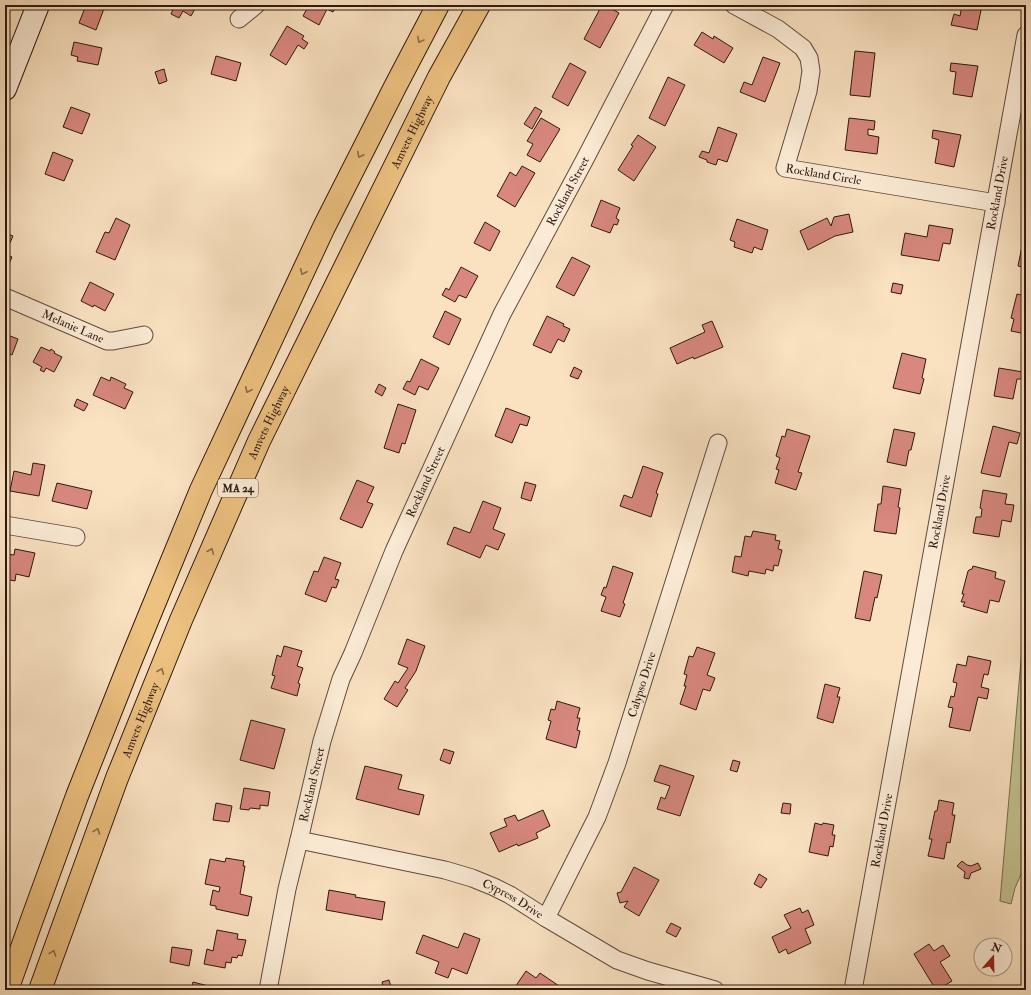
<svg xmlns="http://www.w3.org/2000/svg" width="1031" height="995" viewBox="0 0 1031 995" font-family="'IM FELL Double Pica',serif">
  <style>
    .green { fill: #c2c290; stroke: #786d50 }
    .building { fill: #d8887f; stroke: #2e180f }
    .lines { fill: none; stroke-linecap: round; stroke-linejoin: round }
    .street-casing { stroke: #614a3c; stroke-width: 19 }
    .secondary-casing { stroke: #2e180f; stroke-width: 24 }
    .highway-casing { stroke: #2e180f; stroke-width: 24 }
    .street { stroke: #fcecd7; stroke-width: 17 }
    .secondary { stroke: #fcecd7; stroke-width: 22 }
    .highway { stroke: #edc180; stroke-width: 22 }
    .oneway { stroke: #8e6c48 }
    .labels { text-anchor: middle; stroke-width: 3; stroke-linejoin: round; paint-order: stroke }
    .shield { fill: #fcecd7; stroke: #6c584b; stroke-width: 1 }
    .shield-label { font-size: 11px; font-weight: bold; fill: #2e180f }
    .street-label { font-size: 12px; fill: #2e180f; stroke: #fcecd7 }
  </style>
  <rect width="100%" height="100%" fill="#fae2c1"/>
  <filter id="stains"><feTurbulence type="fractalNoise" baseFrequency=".005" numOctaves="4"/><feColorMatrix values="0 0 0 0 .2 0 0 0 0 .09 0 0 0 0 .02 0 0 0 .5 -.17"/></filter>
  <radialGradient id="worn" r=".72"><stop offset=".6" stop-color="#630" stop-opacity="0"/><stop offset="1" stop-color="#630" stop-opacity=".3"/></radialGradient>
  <path class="green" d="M1026,603V863L1015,888L1011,904L1000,901Z"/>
  <g class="building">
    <path d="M86,5H102L105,6L96,30L79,23Z"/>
    <path d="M175,5H197L191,16L183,11L179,18L171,14Z"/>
    <path d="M309,5H337L333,12L327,9L319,25L303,16Z"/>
    <path d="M602,5H605L619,13L600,48L584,39Z"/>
    <path d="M962,5H982L977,30L951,25L954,14L960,16Z"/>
    <path d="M287,26L304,36L302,39L308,43L304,49L298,45L286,65L270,55Z"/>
    <path d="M702,32L713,39L714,36L733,48L724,63L694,45Z"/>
    <path d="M74,42L102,48L98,65L77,61L78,57L71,55Z"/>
    <path d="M855,51L875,53L870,97L850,95Z"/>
    <path d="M216,56L241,63L236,81L211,74Z"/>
    <path d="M763,57L780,63L765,102L740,92L744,82L752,85Z"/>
    <path d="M570,63L586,72L568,106L552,97Z"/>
    <path d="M951,63L978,66L972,97L953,94L956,72L950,71Z"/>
    <path d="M164,69L167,81L159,84L155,72Z"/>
    <path d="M668,77L685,85L665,126L649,118Z"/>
    <path d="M71,107L90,114L82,134L63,127Z"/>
    <path d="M535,107L542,111L532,129L524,124Z"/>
    <path d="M541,118L560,129L540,162L527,155L533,144L527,141Z"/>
    <path d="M849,118L875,121L874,130L868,129V135L879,137L877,154L845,150Z"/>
    <path d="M718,127L737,134L727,162L718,159L716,165L707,162V160L699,157L702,151L709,153Z"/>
    <path d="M933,130L961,135L954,167L935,163L939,140L932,138Z"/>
    <path d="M638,135L656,147L634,181L618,170L633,146L631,145Z"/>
    <path d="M53,152L73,160L64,181L45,174Z"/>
    <path d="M522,166L535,173L515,207L497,196L510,172L516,176Z"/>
    <path d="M601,200L620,208L616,218L619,220L617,225L614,224L610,233L591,226Z"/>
    <path d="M849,214L853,232L835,236L808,250L800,231L827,218L831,226L834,217Z"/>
    <path d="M116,218L130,225L115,260L96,252L105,232L109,233Z"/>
    <path d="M737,219L768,230L762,250L754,247L752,253L734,247L735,242L730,240Z"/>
    <path d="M485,222L500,231L490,251L474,243Z"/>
    <path d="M929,225L953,229L950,244L943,243L939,261L901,255L905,233L927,237Z"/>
    <path d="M1025,231H1026V268L1018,266Z"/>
    <path d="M5,233L13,236L5,254L12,257L9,264L5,262Z"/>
    <path d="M572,257L590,266L574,296L556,287Z"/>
    <path d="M461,267L478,276L466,298L459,295L455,302L442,295L446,288L449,290Z"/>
    <path d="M90,282L114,294L105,311L94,305L93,307L81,301Z"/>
    <path d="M893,283L903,285L901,294L891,292Z"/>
    <path d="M1017,294L1026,296V334L1011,331L1014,319L1011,318Z"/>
    <path d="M445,311L461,319L449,345L433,337Z"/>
    <path d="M547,316L564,324L563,326L570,329L564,342L558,339L551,353L533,345Z"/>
    <path d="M712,321L723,347L694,359L693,357L677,364L670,348L705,332L702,325Z"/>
    <path d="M5,334L18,339L12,355L5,352Z"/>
    <path d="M41,347L50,351L51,349L55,352L54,353L62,357L54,372L46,368L44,372L40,370L42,367L33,362Z"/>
    <path d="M902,353L926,359L922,378L924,379L920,394L893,388Z"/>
    <path d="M421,359L439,368L428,390L419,386L415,395L403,389L407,381L410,382Z"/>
    <path d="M574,367L582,371L578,379L570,376Z"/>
    <path d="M999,368L1023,372L1022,379H1017L1013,399L994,396Z"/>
    <path d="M101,377L110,381L111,377L126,384L124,388L133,392L125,409L93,395Z"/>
    <path d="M379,384L386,388L382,396L375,392Z"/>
    <path d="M77,399L88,404L84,411L74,406Z"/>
    <path d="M398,404L416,410L405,444L402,443L399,453L384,448Z"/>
    <path d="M506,408L530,417L527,426L520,424L512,443L495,436Z"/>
    <path d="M993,426L1020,433L1017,444L1009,442L1000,477L981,473Z"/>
    <path d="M787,429L810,436L798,472L802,473L796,490L775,483L779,470L776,469L780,458L776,456L782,436L785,437Z"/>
    <path d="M894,429L915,433L911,450H909L906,466L887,462Z"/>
    <path d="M33,463L45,465L39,496L10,491L14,471L31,475Z"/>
    <path d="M643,466L663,473L656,493L658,494L651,517L620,506L624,495L632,498Z"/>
    <path d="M357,480L374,487L367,502L373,504L362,528L340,519Z"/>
    <path d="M525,482L536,485L531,501L521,498Z"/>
    <path d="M57,483L92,491L87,509L52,501Z"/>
    <path d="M883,486L901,489L898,507L900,508L896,534L874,531L878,504H881Z"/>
    <path d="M983,490L1007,494L1005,504L1014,505L1011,522L1002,520L999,537L973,533L976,517H981L982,509L980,508Z"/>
    <path d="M483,501L501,508L493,529L505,534L498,550L486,545L480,558L447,544L454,527L470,533Z"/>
    <path d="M753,531L776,535L775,540L780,541L778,549L782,550L778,566L774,565L773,571L766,569L765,574L749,571L748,576L732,572L735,556L741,557L745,536L751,537Z"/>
    <path d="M15,549L35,553L29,577L16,574L15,581L5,579V564L7,554L14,555Z"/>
    <path d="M324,557L341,563L335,579L339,580L336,588L332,587L326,602L305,594L314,571L318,572Z"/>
    <path d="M613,566L633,573L623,603L625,604L620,617L601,611L606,597L601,595L604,587L606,588Z"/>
    <path d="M973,566L996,572L995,578L1005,581L999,602L990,600L987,613L963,606L965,602H961L964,594H962L968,571L969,570L972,569Z"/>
    <path d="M864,571L882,575L877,598L875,597L870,621L855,618Z"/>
    <path d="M407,639L425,646L416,671L405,688L408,690L397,707L384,699L395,681L398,683L408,668L398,664Z"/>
    <path d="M284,646L302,651L297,666L303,668L298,683L300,684L297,696L271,688L275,676L272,675L277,655L281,657Z"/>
    <path d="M697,647L715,653L707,675L715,678L710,691L703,689L696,710L680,704L686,686H684L687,675L684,674L689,656L693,657Z"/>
    <path d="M968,656L991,661L988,675L984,674L981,687L989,689L987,699L978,697L970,731L949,727L953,708L948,707L951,696L954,697L957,683L953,682L957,664L966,666Z"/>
    <path d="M825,684L840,688L837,697H840L833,723L817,718Z"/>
    <path d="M557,701L580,708L577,718H580L577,730L580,731L576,748L546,739L551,721L548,720L551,709L555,710Z"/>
    <path d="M251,720L285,729L274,769L240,760Z"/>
    <path d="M444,749L454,752L450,764L440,760Z"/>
    <path d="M733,760L740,762L737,772L730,770Z"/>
    <path d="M660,765L694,776L680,816L657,809L661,797L665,799L670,786L654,781Z"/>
    <path d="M365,766L402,775L398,789L424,795L419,815L356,799Z"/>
    <path d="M244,788L270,792L268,806L260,805V809L250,808L249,810L240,809Z"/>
    <path d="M939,800L954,803L952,815H955L950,843L947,842L944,859L928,856L932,839H929L935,811H937Z"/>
    <path d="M216,803L232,806L229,822L213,820Z"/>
    <path d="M783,803L791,804L790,814L781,813Z"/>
    <path d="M543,810L550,826L536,833L538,838L518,846L517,844L499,852L490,833L507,826L504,819L515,815L518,821Z"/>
    <path d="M815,823L822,825L823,823L834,825L832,835H835L833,847L830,846L828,856L809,852Z"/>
    <path d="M226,858L244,861L243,866H245L240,894L252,897L248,916L216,909V906L210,905L213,890L219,892L220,887L205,884L210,859L225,862Z"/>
    <path d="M962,861L967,865L971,866L978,863L981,869L971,873L969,879L964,878L965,872L957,866Z"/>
    <path d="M634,867L659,880L639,916L624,907L628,901L620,903L617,893L621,892Z"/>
    <path d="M759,874L767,879L761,888L754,884Z"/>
    <path d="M329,890L356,895L355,897L385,902L382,920L326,910Z"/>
    <path d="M800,908L802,913L808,910L814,925L805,929L811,943L788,954L786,949L779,953L772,937L791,928L784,915Z"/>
    <path d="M671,923L681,928L676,937L666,932Z"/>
    <path d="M217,930L238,934L237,939L246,940L242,956L238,955L237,958L232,957L231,963L226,962L225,968L204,964L207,949L213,951Z"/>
    <path d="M464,933L480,939L467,974L452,968L448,978L435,973L439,962L416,953L423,935L458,948Z"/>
    <path d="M929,944L934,951L943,945L950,956L940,962L952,981L937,990H936L914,954Z"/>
    <path d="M172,947L192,950L189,966L170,962Z"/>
    <path d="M526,971L536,978L540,973L565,990H520L515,987Z"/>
    <path d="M389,980L392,990H384L382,982Z"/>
    <path d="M193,982L224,990H191Z"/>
  </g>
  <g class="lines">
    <g class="street-casing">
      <g id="street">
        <path id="s1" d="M734,5L778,29L803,48L809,58L811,71L808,91L785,168L996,203"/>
        <path d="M239,19L256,5"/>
        <path id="s2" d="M5,297L107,341H113L144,335"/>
        <path d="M5,525L76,537"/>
        <path id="s3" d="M299,840L445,870L472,878L494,887L510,895L546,918L617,960L648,971L715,990"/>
        <path id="s4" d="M546,918L597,817L617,763L718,443"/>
        <path id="s5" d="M268,990L287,889L299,840L322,741L341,679L353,653L394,551L502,314L584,161L665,5"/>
        <path id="s6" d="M853,990L1026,35"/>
      </g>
    </g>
    <g class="secondary-casing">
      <path id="secondary" d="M5,89L38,5"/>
    </g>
    <g class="highway-casing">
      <g id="highway">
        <path d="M7,990L30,925L77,796L131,660L201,490L324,227L396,85L438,5"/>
        <path id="s7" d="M40,990L117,778L181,620L259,441L439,77L479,5"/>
      </g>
    </g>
    <use href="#street" class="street"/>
    <use href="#secondary" class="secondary"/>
    <use href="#highway" class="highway"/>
  </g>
  <defs><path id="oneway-chevron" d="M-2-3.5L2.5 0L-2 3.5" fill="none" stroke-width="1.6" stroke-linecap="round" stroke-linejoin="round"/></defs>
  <g class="oneway">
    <use href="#oneway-chevron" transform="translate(420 40) rotate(118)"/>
    <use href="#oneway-chevron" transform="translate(360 155) rotate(117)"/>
    <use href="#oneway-chevron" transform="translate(303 272) rotate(115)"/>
    <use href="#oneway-chevron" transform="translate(248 390) rotate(115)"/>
    <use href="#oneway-chevron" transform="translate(211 551) rotate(-67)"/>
    <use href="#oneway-chevron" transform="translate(161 671) rotate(-68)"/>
    <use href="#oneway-chevron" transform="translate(97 831) rotate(-70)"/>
    <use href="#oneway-chevron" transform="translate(53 953) rotate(-70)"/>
  </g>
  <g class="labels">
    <rect class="shield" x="218" y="479" width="40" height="18" rx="3"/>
    <g class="shield-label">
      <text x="238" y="492">MA 24</text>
    </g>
    <g class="street-label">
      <text dy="4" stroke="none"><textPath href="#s7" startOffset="936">Amvets Highway</textPath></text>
      <text dy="4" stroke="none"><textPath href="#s1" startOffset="246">Rockland Circle</textPath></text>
      <text dy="4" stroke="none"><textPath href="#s5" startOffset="858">Rockland Street</textPath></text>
      <text dy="4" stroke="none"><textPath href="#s6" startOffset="810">Rockland Drive</textPath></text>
      <text dy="4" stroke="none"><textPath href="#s2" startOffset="74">Melanie Lane</textPath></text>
      <text dy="4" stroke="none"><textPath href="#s7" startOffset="612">Amvets Highway</textPath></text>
      <text dy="4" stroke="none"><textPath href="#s5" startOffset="534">Rockland Street</textPath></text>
      <text dy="4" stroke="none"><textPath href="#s6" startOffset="486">Rockland Drive</textPath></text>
      <text dy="4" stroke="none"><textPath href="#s4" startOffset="253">Calypso Drive</textPath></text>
      <text dy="4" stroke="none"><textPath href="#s7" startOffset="288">Amvets Highway</textPath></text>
      <text dy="4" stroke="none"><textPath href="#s5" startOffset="210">Rockland Street</textPath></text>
      <text dy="4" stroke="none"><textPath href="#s6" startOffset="162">Rockland Drive</textPath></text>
      <text dy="4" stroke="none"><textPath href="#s3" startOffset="223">Cypress Drive</textPath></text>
    </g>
  </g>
  <rect width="1031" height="995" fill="none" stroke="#fae2c1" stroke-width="20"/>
  <rect x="6" y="6" width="1019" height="983" fill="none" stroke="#2e180f" stroke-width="2"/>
  <rect x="10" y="10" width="1011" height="975" fill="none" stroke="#2e180f"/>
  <g transform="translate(993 957) rotate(20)"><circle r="19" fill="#fcecd7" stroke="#aa9787"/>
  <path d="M0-3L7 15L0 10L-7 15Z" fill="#8f2418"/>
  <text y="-6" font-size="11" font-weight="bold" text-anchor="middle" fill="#2e180f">N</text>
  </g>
  <rect width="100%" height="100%" filter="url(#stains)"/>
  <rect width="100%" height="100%" fill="url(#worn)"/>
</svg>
